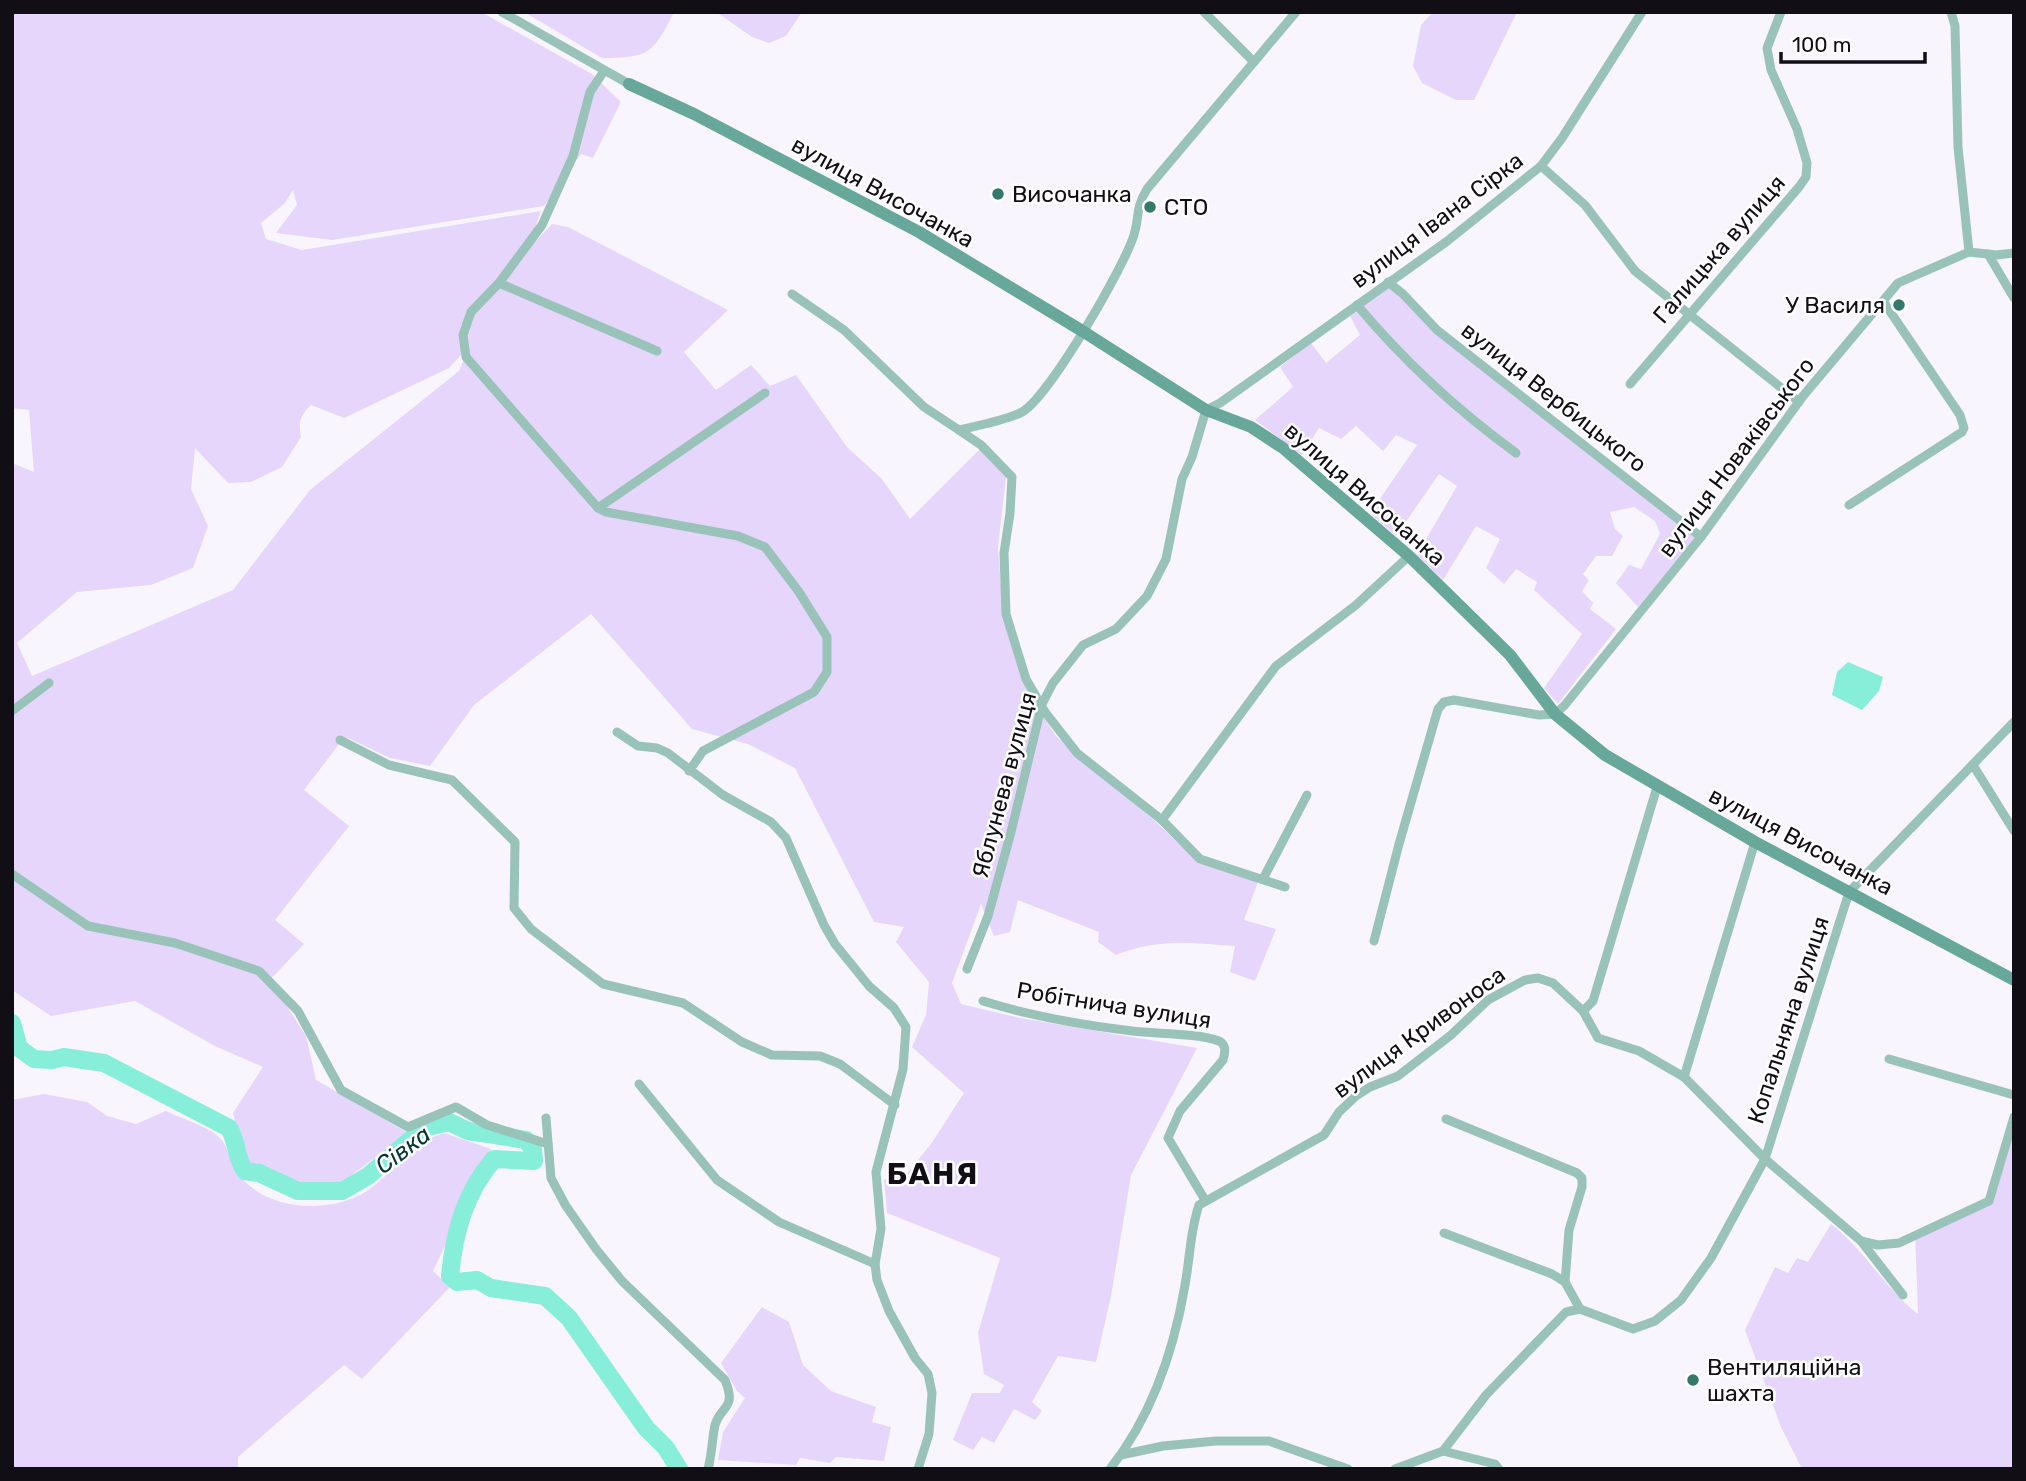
<svg xmlns="http://www.w3.org/2000/svg" width="2026" height="1481" viewBox="0 0 2026 1481" font-family="Rubik,sans-serif">
  <style>
    .green { fill: #e6d6fc; fill-rule: evenodd }
    .water { fill: #86eed9 }
    .lines { fill: none; stroke-linecap: round; stroke-linejoin: round }
    .river { stroke: #86eed9; stroke-width: 18 }
    .street { stroke: #99c3b9; stroke-width: 9 }
    .secondary { stroke: #68a89a; stroke-width: 12 }
    .poi-dot { fill: #34786b; stroke: #fff; stroke-width: 2.5 }
    .labels { text-anchor: middle; stroke-width: 5; stroke-linejoin: round; paint-order: stroke }
    .street-label { font-size: 23px; fill: #110e16; stroke: #fff }
    .poi-label { font-size: 23px; fill: #110e16; stroke: #fff; text-anchor: start }
    .water-label { font-size: 24px; font-style: italic; fill: #04372f; stroke: #fff }
    .district-label { font-size: 30px; font-weight: bold; letter-spacing: 2px; fill: #110e16; stroke: #fff }
  </style>
  <rect width="100%" height="100%" fill="#f9f5ff"/>
  <g class="green">
    <path d="M12,12H481L592,74L621,102L593,158L581,154L544,206L332,240L276,233L297,205L293,190L285,203L261,223L266,239L302,250L541,211L532,236L503,275L552,224L568,227L728,310L684,352L716,390L751,365L770,386L796,375L847,447L882,479L910,519L981,448L1006,477L998,547L1003,614L1034,703L1056,736L1154,820L1199,863L1258,882L1244,920L1276,929L1255,981L1230,972L1235,946C1193,943 1157,938 1116,955L1098,942L1099,932L1018,900L1010,932L994,936L981,904L952,983L961,1004L1020,1018L1197,1048L1131,1175L1111,1296L1096,1362L1058,1356L1032,1402L1042,1411L1035,1420L1014,1409L994,1443L982,1437L973,1450L953,1440L972,1393H1000L1004,1385L984,1374L978,1333L1000,1258L887,1213L884,1179L899,1183L931,1144L964,1093L912,1047L926,1015L929,982L896,942L904,927L874,922L795,768L748,744L692,729L591,614L474,705L430,766L390,758L348,738L343,739L304,790L349,826L275,920L304,944L266,984L285,1003L306,1036L316,1080L408,1133L337,1186L289,1182L245,1162L233,1113L263,1067L215,1046L135,1001L51,1016L12,990V463L34,472L29,410L12,408ZM470,345L459,371L310,490L233,590L32,676L17,643L77,592L151,585L193,568L208,526L191,489L195,448L228,483L251,482L282,467L301,437C298,422 300,416 311,405L344,418L449,368Z"/>
    <path d="M524,12H674C653,53 650,58 602,58Z"/>
    <path d="M716,12H802L786,36L769,43L752,37Z"/>
    <path d="M1433,12H1517L1474,100H1456L1422,83L1413,66L1421,25Z"/>
    <path d="M1389,287L1644,493L1701,531L1638,607L1616,583L1629,565L1641,569L1660,534L1655,521L1634,507L1610,512L1615,529L1623,536L1612,556H1596L1583,574L1589,580L1582,591L1593,603L1590,609L1616,629L1558,704L1544,688L1582,634L1534,590L1537,582L1516,569L1504,584L1486,568L1500,539L1476,526L1443,580L1417,555L1457,486L1439,474L1396,536L1370,513L1417,445L1396,435L1383,451L1356,426L1341,439L1319,428L1302,455L1255,420L1293,387L1280,367L1311,343L1326,363L1360,335L1350,316Z"/>
    <path d="M44,1094L87,1102L107,1116L136,1124L166,1111C180,1118 209,1127 219,1137C229,1147 229,1159 236,1170C260,1209 320,1214 358,1196C382,1185 398,1159 419,1144C426,1139 436,1136 444,1133L491,1149L433,1271L450,1287L362,1379L344,1365L238,1457V1469H12V1100Z"/>
    <path d="M2014,1109V1469H1802L1781,1427L1745,1330L1775,1267L1788,1273L1797,1258L1808,1262L1831,1224C1865,1250 1885,1289 1918,1314L1915,1231L1988,1198Z"/>
    <path d="M762,1307L789,1322L803,1365L831,1391L876,1407L872,1422L891,1427L884,1461L836,1457L830,1463L800,1458L796,1465L718,1460L723,1432L745,1398L737,1391L721,1363Z"/>
  </g>
  <path class="water" d="M1848,662L1883,677L1879,691L1862,710L1832,695L1837,672Z"/>
  <g class="lines">
    <path class="river" d="M12,1023L19,1048L34,1059L52,1060L64,1057L104,1063L229,1128C238,1143 235,1157 245,1171L259,1173L298,1191H342L368,1176L424,1128L449,1122L468,1131L526,1140L533,1149L534,1161L494,1159C465,1192 454,1233 450,1276L457,1282L477,1280L491,1288L545,1296L569,1318L646,1428L666,1448L679,1469"/>
    <g class="street">
      <path d="M502,12L629,84"/>
      <path d="M1204,12L1254,62"/>
      <path d="M1951,12L1955,26L1958,147L1969,252"/>
      <path d="M604,71L590,92L573,156L542,225L499,283L471,312L463,335L466,357L598,508L606,512L738,536L765,547L799,592L827,637V672L814,692L703,751L689,771"/>
      <path d="M1541,166L1585,205L1635,271L1799,402"/>
      <path d="M1988,254L2014,298"/>
      <path d="M1388,282L1403,294L1437,330L1701,537"/>
      <path d="M499,283L657,351"/>
      <path d="M792,294L844,330L924,407L959,430C976,426 1008,420 1022,412C1049,397 1124,267 1134,235C1140,215 1135,209 1147,189L1296,12"/>
      <path d="M1357,305C1404,361 1457,410 1516,453"/>
      <path d="M1630,384L1799,187L1806,177L1807,163L1797,129L1771,70L1767,48L1781,12"/>
      <path d="M959,430L981,445L1012,477L1010,513L1004,553L1006,614L1026,679L1045,712L1077,753L1162,820L1200,859L1285,887"/>
      <path d="M1849,505L1962,432L1964,428L1960,415L1883,301"/>
      <path d="M598,508L765,393"/>
      <path d="M12,711L49,683"/>
      <path d="M617,732L638,746L657,748L668,753L723,795L771,822L786,838L824,925L835,944L869,986L894,1008L906,1027L903,1069L876,1172L881,1229L875,1264L877,1280L889,1311L915,1358L928,1374L932,1393L929,1434L918,1469"/>
      <path d="M340,740L389,765L452,780L515,842L514,908L531,929L603,984L683,1003L742,1042L772,1055L820,1056L840,1064L895,1105"/>
      <path d="M1973,765L2014,831"/>
      <path d="M1162,820L1276,666L1356,605L1409,556"/>
      <path d="M12,874L88,926L175,943L259,971L298,1011L341,1090L408,1127L456,1107L487,1125L548,1144"/>
      <path d="M1263,879L1307,795"/>
      <path d="M1374,941L1399,844L1438,709L1444,702L1454,700L1539,715L1555,714L1564,706L1701,537L1803,396L1898,283L1969,252L1996,255L2014,253"/>
      <path d="M967,969L988,916L1011,832L1042,704L1053,683L1083,645L1116,629L1147,596L1166,559L1182,479L1192,457L1206,410L1220,403L1446,242L1541,166L1562,138L1642,12"/>
      <path d="M983,1001C1031,1016 1082,1025 1132,1031C1155,1034 1198,1033 1219,1041C1227,1045 1225,1053 1223,1060L1180,1111L1168,1138L1205,1200"/>
      <path d="M1583,1011L1593,1001L1657,787"/>
      <path d="M1889,1059L2014,1095"/>
      <path d="M1684,1077L1755,842"/>
      <path d="M639,1084L717,1180L779,1222L875,1264"/>
      <path d="M546,1118L551,1178L566,1206L596,1249L622,1281L725,1380C737,1409 721,1405 715,1425C712,1439 712,1454 708,1469"/>
      <path d="M1446,1119L1577,1173L1582,1178V1187L1569,1230L1565,1282"/>
      <path d="M1444,1233L1552,1274L1565,1282L1580,1309"/>
      <path d="M1861,1241L1878,1245L1899,1243L1989,1201L2014,1117"/>
      <path d="M1443,1451L1495,1464L1499,1469"/>
      <path d="M1121,1455L1163,1446L1216,1441H1269L1348,1469"/>
      <path d="M1110,1469C1151,1417 1174,1350 1185,1285C1190,1258 1190,1231 1199,1205L1324,1135L1339,1112L1356,1096L1370,1087L1398,1076L1451,1035L1488,1000L1525,980L1538,978L1553,983L1583,1011L1598,1038L1639,1051L1684,1077L1765,1159L1861,1241L1903,1295"/>
      <path d="M1395,1469L1443,1451L1486,1395L1566,1312L1580,1309L1633,1329L1655,1321L1681,1300L1711,1258L1765,1159L1849,892L2014,722"/>
    </g>
    <path class="secondary" d="M629,84L694,114L919,232L1084,332L1206,410L1251,427L1283,448L1409,556L1510,655L1555,714L1605,755L1755,842L2014,980"/>
  </g>
  <g class="poi-dot">
    <circle cx="998" cy="194" r="7"/>
    <circle cx="1150" cy="207" r="7"/>
    <circle cx="1899" cy="305" r="7"/>
    <circle cx="1693" cy="1380" r="7"/>
  </g>
  <g class="labels">
    <g class="street-label">
      <text transform="translate(883 192) rotate(29)" y="8">вулиця Височанка</text>
      <text transform="translate(1437 220) rotate(-37)" y="8">вулиця Івана Сірка</text>
      <text transform="translate(1719 249) rotate(-49)" y="8">Галицька вулиця</text>
      <text transform="translate(1554 397) rotate(38)" y="8">вулиця Вербицького</text>
      <text transform="translate(1736 457) rotate(-53)" y="8">вулиця Новаківського</text>
      <text transform="translate(1365 494) rotate(41)" y="8">вулиця Височанка</text>
      <text transform="translate(1004 785) rotate(-75)" y="8">Яблунева вулиця</text>
      <text transform="translate(1801 841) rotate(28)" y="8">вулиця Височанка</text>
      <text transform="translate(1114 1005) rotate(9)" y="8">Робітнича вулиця</text>
      <text transform="translate(1788 1020) rotate(-72)" y="8">Копальняна вулиця</text>
      <text transform="translate(1419 1032) rotate(-36)" y="8">вулиця Кривоноса</text>
    </g>
    <g class="poi-label">
      <text x="1012" y="202">Височанка</text>
      <text x="1164" y="215">СТО</text>
      <text x="1885" y="313" text-anchor="end">У Василя</text>
      <text x="1707" y="1375">Вентиляційна<tspan x="1707" dy="26">шахта</tspan></text>
    </g>
    <g class="water-label">
      <text transform="translate(403 1150) rotate(-37)" y="8">Сівка</text>
    </g>
    <g class="district-label">
      <text x="933" y="1184">БАНЯ</text>
    </g>
  </g>
  <rect width="2026" height="1481" fill="none" stroke="#110e16" stroke-width="28"/>
  <path d="M1781 52v10h144v-10" fill="none" stroke="#110e16" stroke-width="3.5"/>
  <text x="1792" y="52" font-size="21" fill="#110e16" stroke="#ffffff" stroke-width="5" paint-order="stroke">100 m</text>
</svg>
